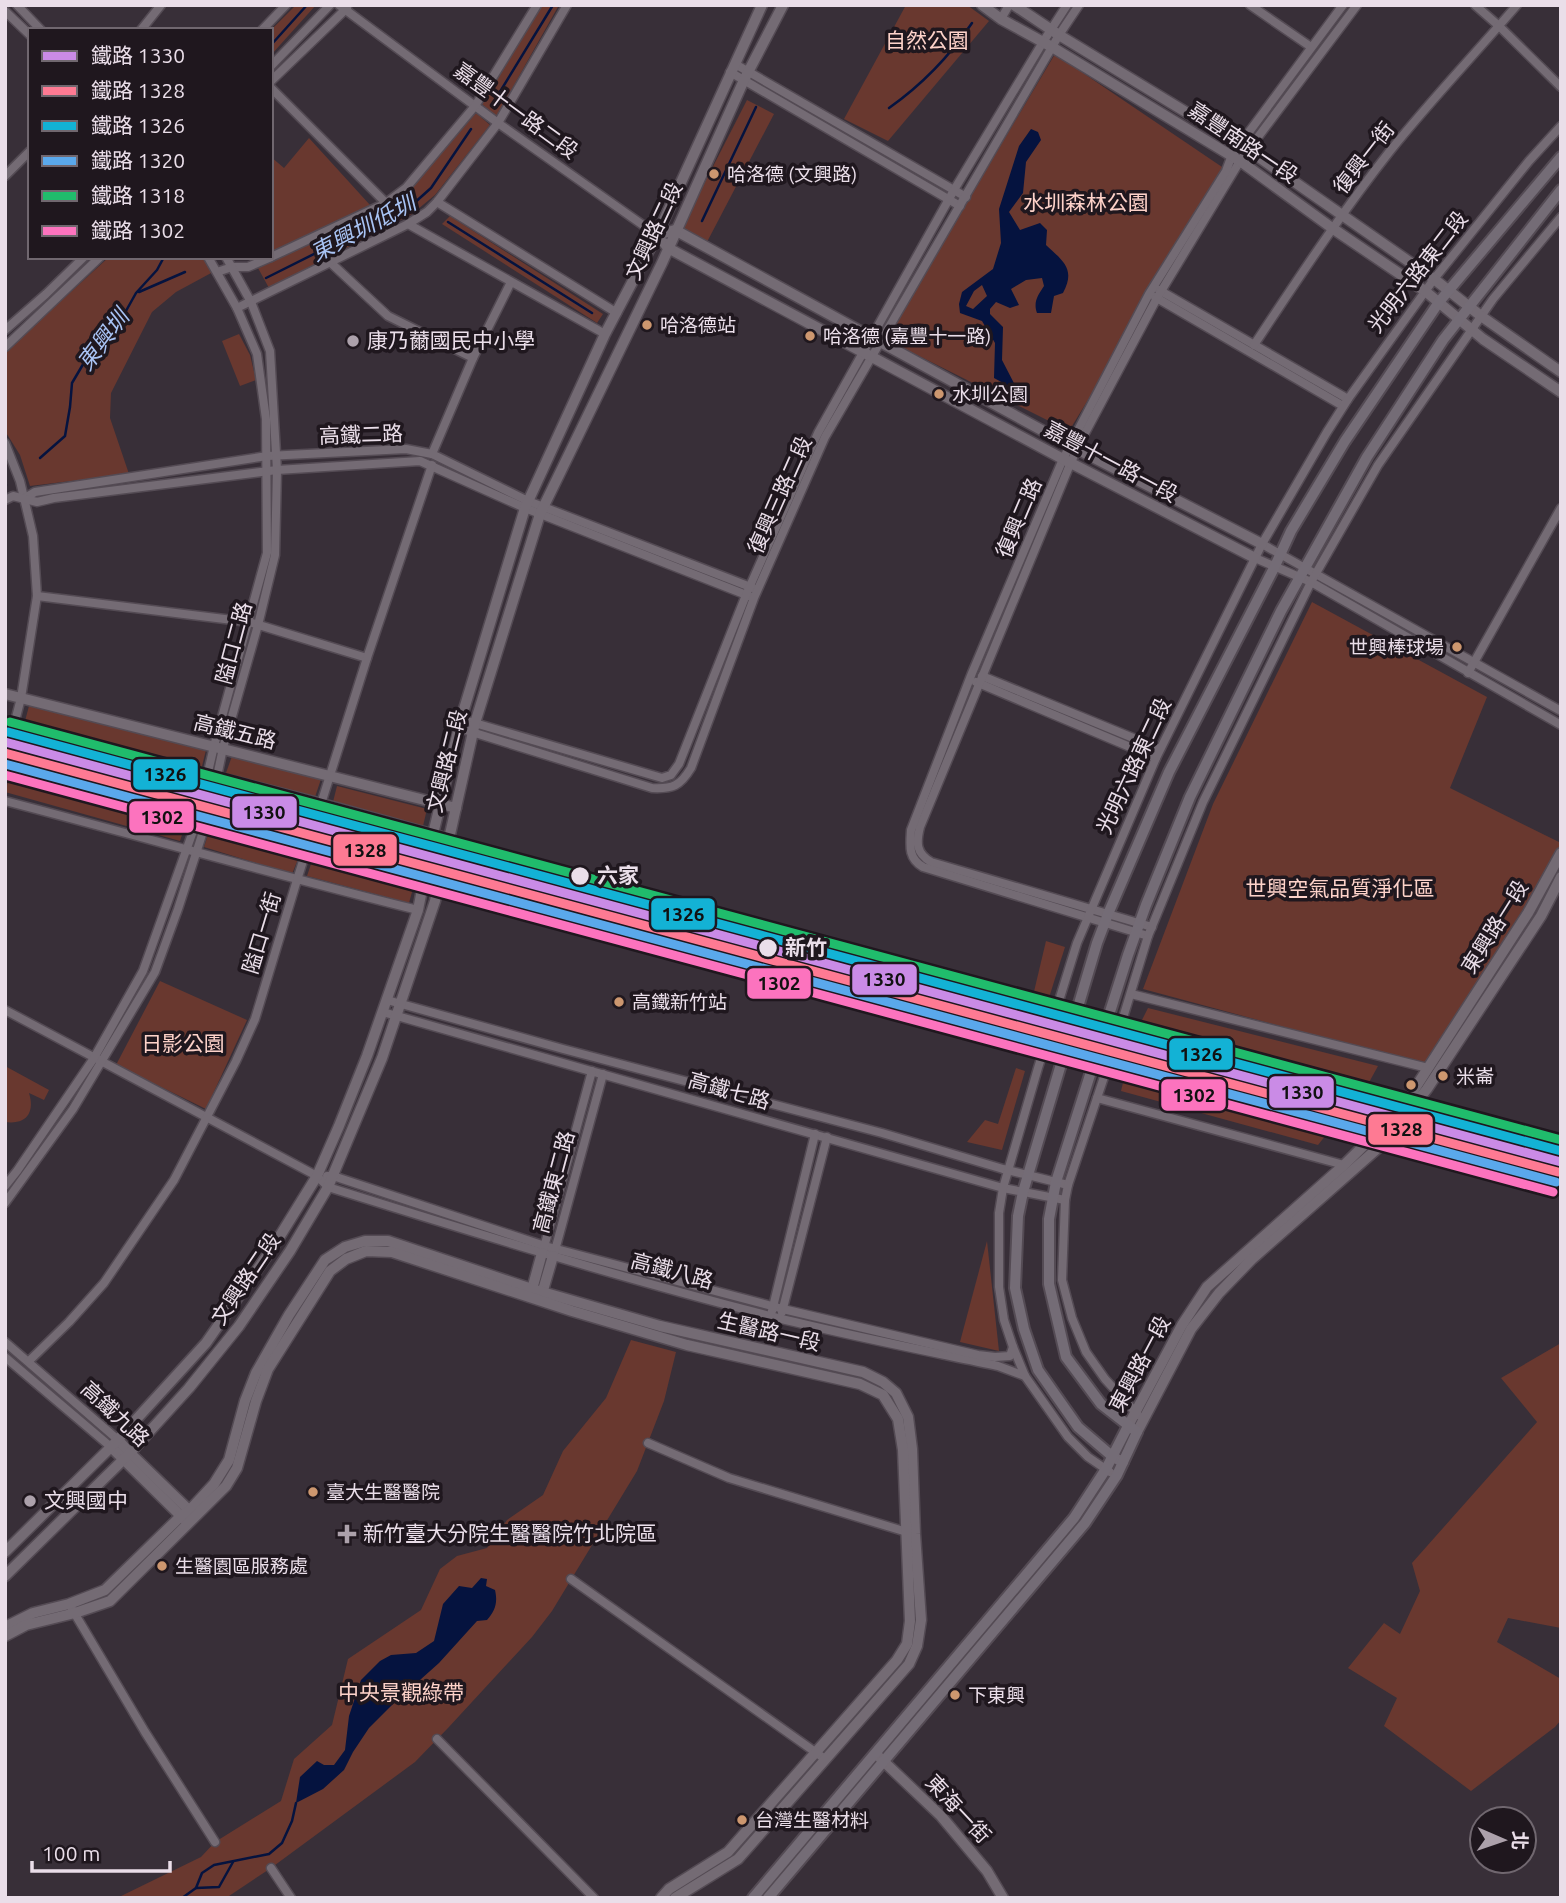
<svg xmlns="http://www.w3.org/2000/svg" width="1566" height="1903" viewBox="0 0 1566 1903" font-family="Ubuntu,'Noto Sans TC',sans-serif">
  <style>
    .green { fill: #69382f }
    .water { fill: #05133f; fill-rule: evenodd }
    .lines { fill: none; stroke-linecap: round; stroke-linejoin: round }
    .stream { stroke: #05133f; stroke-width: 2.5 }
    .minor-casing { stroke: #544b54; stroke-width: 11 }
    .tertiary-casing { stroke: #544b54; stroke-width: 13 }
    .secondary-casing { stroke: #544b54; stroke-width: 14 }
    .minor { stroke: #746b74; stroke-width: 8 }
    .tertiary { stroke: #746b74; stroke-width: 10 }
    .secondary { stroke: #746c76; stroke-width: 10 }
    .rail { stroke: #746c74; stroke-width: 2.5 }
    .rail-1-casing { stroke: #1f171e; stroke-width: 14 }
    .rail-2-casing { stroke: #1f171e; stroke-width: 14 }
    .rail-3-casing { stroke: #1f171e; stroke-width: 14 }
    .rail-4-casing { stroke: #1f171e; stroke-width: 14 }
    .rail-5-casing { stroke: #1f171e; stroke-width: 14 }
    .rail-6-casing { stroke: #1f171e; stroke-width: 14 }
    .rail-1 { stroke: #ca8be6; stroke-width: 9 }
    .rail-2 { stroke: #fe7a93; stroke-width: 9 }
    .rail-3 { stroke: #13b2d5; stroke-width: 9 }
    .rail-4 { stroke: #5aa8eb; stroke-width: 9 }
    .rail-5 { stroke: #20bc6c; stroke-width: 9 }
    .rail-6 { stroke: #fc73be; stroke-width: 9 }
    .bus-dot { fill: #cd976f; stroke: #1f171e; stroke-width: 2.5 }
    .poi-dot { fill: #aca1ab; stroke: #1f171e; stroke-width: 2.5 }
    .stop-dot { fill: #eadee9; stroke: #1f171e; stroke-width: 2.5 }
    .labels { text-anchor: middle; stroke-width: 7; stroke-linejoin: round; paint-order: stroke }
    .bus-label { font-size: 19px; fill: #eadee9; stroke: #1f171e; text-anchor: start }
    .park-label { font-size: 21px; fill: #fdd2c9; stroke: #1f171e }
    .street-label { font-size: 21px; fill: #eadee9; stroke: #1f171e }
    .poi-label { font-size: 21px; fill: #eadee9; stroke: #1f171e; text-anchor: start }
    .stop-label { font-size: 21px; font-weight: bold; fill: #eadee9; stroke: #1f171e; text-anchor: start }
    .water-label { font-size: 23px; font-style: italic; fill: #a8c3f4; stroke: #1f171e }
    .line-badge { stroke: #1f171e; stroke-width: 2.5 }
    .pale-badge-label { font-size: 19px; text-anchor: middle; font-weight: bold; fill: #111 }
  </style>
  <rect width="100%" height="100%" fill="#382f38"/>
  <g class="green">
    <path d="M296,5H316L271,55V30Z"/>
    <path d="M542,5H559L496,117L482,104Z"/>
    <path d="M906,5H967L989,21L888,141L844,119Z"/>
    <path d="M1055,54L1228,171L1069,431L885,339Z"/>
    <path d="M747,100L774,114L707,242L681,229Z"/>
    <path d="M476,113L490,125L435,195L412,214L269,288L258,268L381,211L402,198Z"/>
    <path d="M309,138L370,205L271,252V157L284,168Z"/>
    <path d="M450,216L603,314L597,323L442,224Z"/>
    <path d="M109,257H204L213,272L176,292L152,312L111,393L110,418L129,474L30,486L20,455L5,431V352Z"/>
    <path d="M239,334L250,355L256,380L240,386L222,341Z"/>
    <path d="M1312,602L1487,697L1450,788L1561,843V849L1425,1065L1143,989L1213,804Z"/>
    <path d="M29,706L206,750L201,770L25,721Z"/>
    <path d="M232,756L321,779L315,797L226,773Z"/>
    <path d="M11,772L186,823L180,841L5,792Z"/>
    <path d="M337,786L427,809L423,826L333,802Z"/>
    <path d="M211,825L301,852L292,874L204,847Z"/>
    <path d="M314,855L415,881L409,903L307,876Z"/>
    <path d="M1046,941L1065,947L1047,1004L1032,1000Z"/>
    <path d="M160,981L247,1020L206,1109L116,1065Z"/>
    <path d="M1148,1008L1378,1066L1367,1086L1138,1028Z"/>
    <path d="M5,1066L49,1090L44,1100L29,1093C35,1112 27,1125 5,1122Z"/>
    <path d="M1016,1068L1025,1071L1002,1150L967,1142L985,1120L998,1124Z"/>
    <path d="M1125,1074L1330,1130L1318,1145L1121,1091Z"/>
    <path d="M987,1241L999,1351L960,1342Z"/>
    <path d="M631,1340L676,1352L664,1401L637,1471L552,1611L532,1637L448,1728L415,1762L271,1868L226,1898H117L201,1857L215,1842L281,1801L294,1759L332,1725L348,1659L421,1610L440,1569L457,1556L487,1548L507,1520L543,1495L563,1451L606,1398Z"/>
    <path d="M1561,1343V1628L1508,1618L1497,1642L1561,1679V1720L1555,1727L1471,1791L1384,1726L1397,1698L1348,1668L1384,1623L1400,1634L1420,1591L1412,1563L1537,1422L1501,1378Z"/>
  </g>
  <g class="water">
    <path d="M1031,129L1038,132L1041,140L1026,162L1023,193L1009,212L1020,230L1040,223L1047,230L1046,245C1063,261 1076,269 1063,293L1054,296L1051,313H1037C1033,302 1038,295 1044,286L1042,278L1026,280L1011,289L1019,305L1010,308L996,302L990,309V314L1003,327L1002,360L1018,391L994,378L995,343L982,321L960,313L959,304L962,292L993,269L1001,243L999,209L1019,146ZM982,285L987,296L973,309L966,306L974,291Z"/>
    <path d="M481,1578L487,1579L486,1586L495,1590C498,1603 495,1611 487,1620L477,1621L439,1663L392,1705L369,1728L353,1752L344,1770L323,1789L296,1803L300,1777L317,1761L324,1765H334L345,1750L349,1716L361,1680L380,1661L391,1655L416,1653L434,1641L443,1604L459,1586L472,1588Z"/>
  </g>
  <g class="lines">
    <g class="stream">
      <path d="M271,45L307,5"/>
      <path d="M495,100L553,5"/>
      <path d="M889,108C923,84 949,57 972,23"/>
      <path d="M702,221L756,107"/>
      <path d="M448,222L592,313"/>
      <path d="M266,278L412,205L431,188L471,129"/>
      <path d="M139,292L185,272"/>
      <path d="M40,458L65,436L70,407L72,383L85,361L112,336L136,293L157,270L164,257"/>
      <path d="M5,485H6"/>
      <path d="M196,1888L219,1887L233,1862"/>
      <path d="M182,1898L196,1888L202,1873L214,1865L269,1854L282,1843L292,1821L296,1803"/>
    </g>
    <g class="minor-casing">
      <g id="minor">
        <path d="M17,5L41,30"/>
        <path d="M339,5L498,123L657,235"/>
        <path d="M1250,5L1311,47"/>
        <path d="M1475,5L1499,26L1561,87"/>
        <path d="M5,11L30,35"/>
        <path d="M1001,19L1009,5"/>
        <path d="M141,30L161,5"/>
        <path d="M262,30L286,5"/>
        <path d="M735,64L966,197"/>
        <path d="M271,66L330,5"/>
        <path d="M730,72L960,206"/>
        <path d="M271,81L347,8"/>
        <path d="M271,88L386,203"/>
        <path d="M5,176L30,151"/>
        <path d="M437,202L617,313"/>
        <path d="M408,224L605,334"/>
        <path d="M271,257L386,203L406,188L475,106L537,5"/>
        <path d="M331,263L388,316L473,358"/>
        <path d="M217,272L232,267H248L271,257"/>
        <path d="M1159,290L1348,399"/>
        <path d="M1155,297L1343,406"/>
        <path d="M237,308L408,224L427,212L437,202L498,123L567,5"/>
        <path d="M5,330L46,294L84,257"/>
        <path d="M1254,345C1298,279 1341,213 1390,151C1430,101 1475,54 1517,5"/>
        <path d="M5,347L100,257"/>
        <path d="M5,443L20,481L33,536L37,596L21,698L5,760"/>
        <path d="M432,454L473,358L511,282"/>
        <path d="M25,498L35,492L267,456L406,449L432,454L528,501L753,588"/>
        <path d="M5,500L13,496L37,502L54,498L277,470L420,461L525,508L749,596"/>
        <path d="M1262,544L1561,711"/>
        <path d="M1255,558L1311,582L1561,725"/>
        <path d="M37,596L249,622L367,658"/>
        <path d="M1468,673L1561,508"/>
        <path d="M982,676L1160,749"/>
        <path d="M976,682L1156,758"/>
        <path d="M461,719L662,778L671,775L679,764L746,595L818,433L954,190L1043,42L1067,5"/>
        <path d="M459,728L652,788C673,789 680,786 691,768L754,598L825,437L1059,35L1079,5"/>
        <path d="M5,801C143,837 280,876 418,910"/>
        <path d="M1152,927L931,862C916,853 916,843 920,827L1071,462L1084,435L1157,298L1240,161L1357,5"/>
        <path d="M1148,936L923,867C908,858 910,846 911,830L972,673L1063,459L1149,294L1226,171L1232,155L1343,5"/>
        <path d="M1131,994L1428,1068"/>
        <path d="M387,1000L563,1049L882,1133L1003,1169L1068,1185"/>
        <path d="M5,1010L317,1176L328,1187C475,1233 621,1278 770,1316C845,1335 922,1350 998,1366L1025,1376"/>
        <path d="M383,1012L1003,1188L1065,1200"/>
        <path d="M1097,1098L1344,1165"/>
        <path d="M327,1176H333L545,1246L783,1309L978,1355L995,1357L1010,1356L1013,1347"/>
        <path d="M5,1186L17,1171L94,1058L143,971L197,820L214,746L267,553L266,419L257,354L237,308L208,257"/>
        <path d="M5,1203L73,1109L155,972L178,909L210,810L223,748L258,625L275,555L277,470L270,351L251,302L226,257"/>
        <path d="M543,1251L592,1071"/>
        <path d="M554,1254L603,1074"/>
        <path d="M772,1311L815,1134"/>
        <path d="M782,1312L827,1137"/>
        <path d="M5,1342L117,1439"/>
        <path d="M5,1357L111,1447"/>
        <path d="M29,1361L69,1322L104,1283L174,1180L236,1061L255,1019L297,880L367,658L432,465"/>
        <path d="M1138,1415L1105,1379L1086,1352L1072,1318L1062,1280L1065,1200L1068,1185L1115,1044L1148,936L1173,875L1203,802L1311,582L1378,465L1493,299L1561,217"/>
        <path d="M648,1443L729,1478L910,1533"/>
        <path d="M1110,1472L1088,1457L1068,1437L1025,1376L1013,1347L1004,1320L999,1287V1213L1003,1188L1038,1068L1077,943L1156,758L1262,544L1327,432L1348,399L1434,279L1529,161L1561,126"/>
        <path d="M571,1579L825,1759"/>
        <path d="M72,1609L145,1732L215,1842"/>
        <path d="M437,1739L594,1898"/>
        <path d="M271,1868L291,1898"/>
      </g>
    </g>
    <g class="tertiary-casing">
      <g id="tertiary">
        <path d="M982,5L1001,19L1052,47L1240,161L1332,228L1425,291L1483,339L1561,392"/>
        <path d="M1014,5L1059,35L1250,151L1434,279L1481,316L1561,372"/>
        <path d="M657,235L675,230L1069,445L1262,544"/>
        <path d="M664,243L668,248L1063,459L1255,558"/>
        <path d="M5,694L456,808"/>
        <path d="M5,723L322,804L449,839"/>
        <path d="M531,1293L542,1253"/>
        <path d="M541,1297L553,1256"/>
        <path d="M1128,1426L1182,1325L1207,1287L1344,1165L1397,1113L1410,1096L1528,913L1561,853"/>
        <path d="M1137,1432L1191,1329L1219,1293L1252,1259L1387,1140L1427,1089L1541,916L1561,877"/>
        <path d="M117,1439L130,1453L193,1514"/>
        <path d="M111,1447L186,1521"/>
        <path d="M5,1552L111,1447L206,1343L275,1244L317,1176L339,1126L367,1056L418,910L433,834L461,719L525,508L605,334L657,235L762,5"/>
        <path d="M5,1576L130,1453L189,1388L239,1326L290,1251L328,1187L382,1058L435,901L475,723L540,514L662,263L744,80L783,5"/>
        <path d="M5,1627L33,1613L69,1604L105,1590L182,1515L189,1511L214,1484L229,1460L245,1401L256,1373L289,1315L325,1260L345,1247L365,1241H388L532,1289L660,1326L863,1372L883,1382L896,1393L908,1417L912,1449L915,1534L921,1620L917,1646L909,1664L738,1859L675,1898"/>
        <path d="M5,1636L26,1625L75,1613L110,1601L226,1486L237,1468L256,1401L268,1369L330,1271L346,1259L366,1251L392,1252L572,1311L687,1345L860,1384L883,1395L898,1419L903,1450L910,1621L907,1644L897,1660L728,1852L669,1889L661,1898"/>
        <path d="M878,1756L941,1816L987,1871L1003,1898"/>
      </g>
    </g>
    <g class="secondary-casing">
      <g id="secondary">
        <path d="M1123,1462L1113,1457L1078,1427L1038,1370L1024,1329L1015,1288L1018,1216L1023,1192L1097,943L1108,914L1169,772L1275,566L1291,531L1345,441L1439,302L1561,157"/>
        <path d="M753,1898L1074,1518L1106,1469L1128,1426"/>
        <path d="M768,1898L1085,1523L1117,1475L1137,1432L1101,1404L1066,1357L1049,1284V1219L1056,1182L1128,955L1146,905L1190,797L1281,611L1367,457L1443,340L1561,190"/>
      </g>
    </g>
    <use href="#minor" class="minor"/>
    <use href="#tertiary" class="tertiary"/>
    <use href="#secondary" class="secondary"/>
    <path class="rail" d="M5,759L190,809L317,849L375,864L436,874"/>
    <g class="rail-1-casing">
      <path id="rail-1" d="M5,742L1561,1162"/>
    </g>
    <g class="rail-2-casing">
      <path id="rail-2" d="M5,753L1558,1172"/>
    </g>
    <g class="rail-3-casing">
      <path id="rail-3" d="M8,732L1561,1151"/>
    </g>
    <g class="rail-4-casing">
      <path id="rail-4" d="M5,764L1556,1182"/>
    </g>
    <g class="rail-5-casing">
      <path id="rail-5" d="M10,722L1561,1140"/>
    </g>
    <g class="rail-6-casing">
      <path id="rail-6" d="M5,775L1553,1192"/>
    </g>
    <use href="#rail-1" class="rail-1"/>
    <use href="#rail-2" class="rail-2"/>
    <use href="#rail-3" class="rail-3"/>
    <use href="#rail-4" class="rail-4"/>
    <use href="#rail-5" class="rail-5"/>
    <use href="#rail-6" class="rail-6"/>
  </g>
  <g class="bus-dot">
    <circle cx="714" cy="174" r="6"/>
    <circle cx="647" cy="325" r="6"/>
    <circle cx="810" cy="336" r="6"/>
    <circle cx="939" cy="394" r="6"/>
    <circle cx="1457" cy="647" r="6"/>
    <circle cx="619" cy="1002" r="6"/>
    <circle cx="1443" cy="1076" r="6"/>
    <circle cx="1411" cy="1085" r="6"/>
    <circle cx="313" cy="1492" r="6"/>
    <circle cx="162" cy="1566" r="6"/>
    <circle cx="955" cy="1695" r="6"/>
    <circle cx="742" cy="1820" r="6"/>
  </g>
  <g class="poi-dot">
    <circle cx="353" cy="341" r="7"/>
    <circle cx="30" cy="1501" r="7"/>
    <path d="M343.5 1523.5h7v7h7v7h-7v7h-7v-7h-7v-7h7z"/>
  </g>
  <g class="stop-dot">
    <circle cx="580" cy="876" r="10"/>
    <circle cx="768" cy="948" r="10"/>
  </g>
  <g class="labels">
    <g class="bus-label">
      <text x="727" y="181">哈洛德 (文興路)</text>
      <text x="660" y="332">哈洛德站</text>
      <text x="823" y="343">哈洛德 (嘉豐十一路)</text>
      <text x="952" y="401">水圳公園</text>
      <text x="1444" y="654" text-anchor="end">世興棒球場</text>
      <text x="632" y="1009">高鐵新竹站</text>
      <text x="1456" y="1083">米崙</text>
      <text x="326" y="1499">臺大生醫醫院</text>
      <text x="175" y="1573">生醫園區服務處</text>
      <text x="968" y="1702">下東興</text>
      <text x="755" y="1827">台灣生醫材料</text>
    </g>
    <g class="park-label">
      <text x="927" y="48">自然公園</text>
      <text x="1086" y="210">水圳森林公園</text>
      <text x="1340" y="896">世興空氣品質淨化區</text>
      <text x="183" y="1051">日影公園</text>
      <text x="401" y="1700">中央景觀綠帶</text>
    </g>
    <g class="street-label">
      <text transform="translate(516 111) rotate(36)" y="7">嘉豐十一路二段</text>
      <text transform="translate(1243 143) rotate(34)" y="7">嘉豐南路一段</text>
      <text transform="translate(1364 158) rotate(-52)" y="7">復興一街</text>
      <text transform="translate(654 231) rotate(-65)" y="7">文興路二段</text>
      <text transform="translate(1418 272) rotate(-52)" y="7">光明六路東二段</text>
      <text transform="translate(361 435) rotate(-2)" y="7">高鐵二路</text>
      <text transform="translate(1111 462) rotate(28)" y="7">嘉豐十一路一段</text>
      <text transform="translate(780 495) rotate(-66)" y="7">復興三路二段</text>
      <text transform="translate(1019 518) rotate(-67)" y="7">復興二路</text>
      <text transform="translate(234 643) rotate(-75)" y="7">隘口二路</text>
      <text transform="translate(235 732) rotate(14)" y="7">高鐵五路</text>
      <text transform="translate(447 761) rotate(-76)" y="7">文興路二段</text>
      <text transform="translate(1134 766) rotate(-65)" y="7">光明六路東二段</text>
      <text transform="translate(1495 927) rotate(-58)" y="7">東興路一段</text>
      <text transform="translate(262 933) rotate(-73)" y="7">隘口一街</text>
      <text transform="translate(729 1091) rotate(16)" y="7">高鐵七路</text>
      <text transform="translate(554 1182) rotate(-75)" y="7">高鐵東二路</text>
      <text transform="translate(672 1271) rotate(15)" y="7">高鐵八路</text>
      <text transform="translate(246 1279) rotate(-56)" y="7">文興路二段</text>
      <text transform="translate(769 1332) rotate(13)" y="7">生醫路一段</text>
      <text transform="translate(1140 1364) rotate(-62)" y="7">東興路一段</text>
      <text transform="translate(115 1414) rotate(43)" y="7">高鐵九路</text>
      <text transform="translate(958 1809) rotate(47)" y="7">東海一街</text>
    </g>
    <g class="poi-label">
      <text x="367" y="348">康乃薾國民中小學</text>
      <text x="44" y="1508">文興國中</text>
      <text x="363" y="1541">新竹臺大分院生醫醫院竹北院區</text>
    </g>
    <g class="stop-label">
      <text x="597" y="883">六家</text>
      <text x="785" y="955">新竹</text>
    </g>
    <g class="water-label">
      <text transform="translate(363 228) rotate(-28)" y="8">東興圳低圳</text>
      <text transform="translate(103 340) rotate(-53)" y="8">東興圳</text>
    </g>
  </g>
  <g class="line-badge">
    <rect x="132" y="758" width="67" height="33" rx="7" fill="#13b2d5"/>
    <rect x="231" y="795" width="67" height="34" rx="7" fill="#ca8be6"/>
    <rect x="128" y="800" width="67" height="34" rx="7" fill="#fc73be"/>
    <rect x="332" y="833" width="66" height="34" rx="7" fill="#fe7a93"/>
    <rect x="650" y="897" width="66" height="34" rx="7" fill="#13b2d5"/>
    <rect x="851" y="963" width="67" height="33" rx="7" fill="#ca8be6"/>
    <rect x="746" y="967" width="66" height="33" rx="7" fill="#fc73be"/>
    <rect x="1168" y="1037" width="66" height="34" rx="7" fill="#13b2d5"/>
    <rect x="1268" y="1075" width="67" height="34" rx="7" fill="#ca8be6"/>
    <rect x="1160" y="1078" width="67" height="34" rx="7" fill="#fc73be"/>
    <rect x="1367" y="1113" width="67" height="33" rx="7" fill="#fe7a93"/>
  </g>
  <g class="pale-badge-label">
    <text x="165" y="781">1326</text>
    <text x="264" y="819">1330</text>
    <text x="162" y="824">1302</text>
    <text x="365" y="857">1328</text>
    <text x="683" y="921">1326</text>
    <text x="884" y="986">1330</text>
    <text x="779" y="990">1302</text>
    <text x="1201" y="1061">1326</text>
    <text x="1302" y="1099">1330</text>
    <text x="1194" y="1102">1302</text>
    <text x="1401" y="1136">1328</text>
  </g>
  <rect width="1566" height="1903" fill="none" stroke="#eadee9" stroke-width="14"/>
  <rect x="28" y="28" width="245" height="231" fill="#1f171e" stroke="#70676f" stroke-width="2"/>
  <rect x="42" y="51" width="35" height="10" fill="#ca8be6" stroke="#70676f" stroke-width="2"/>
  <text x="91" y="63" font-size="21" fill="#eadee9">鐵路 1330</text>
  <rect x="42" y="86" width="35" height="10" fill="#fe7a93" stroke="#70676f" stroke-width="2"/>
  <text x="91" y="98" font-size="21" fill="#eadee9">鐵路 1328</text>
  <rect x="42" y="121" width="35" height="10" fill="#13b2d5" stroke="#70676f" stroke-width="2"/>
  <text x="91" y="133" font-size="21" fill="#eadee9">鐵路 1326</text>
  <rect x="42" y="156" width="35" height="10" fill="#5aa8eb" stroke="#70676f" stroke-width="2"/>
  <text x="91" y="168" font-size="21" fill="#eadee9">鐵路 1320</text>
  <rect x="42" y="191" width="35" height="10" fill="#20bc6c" stroke="#70676f" stroke-width="2"/>
  <text x="91" y="203" font-size="21" fill="#eadee9">鐵路 1318</text>
  <rect x="42" y="226" width="35" height="10" fill="#fc73be" stroke="#70676f" stroke-width="2"/>
  <text x="91" y="238" font-size="21" fill="#eadee9">鐵路 1302</text>
  <g transform="translate(1503 1840) rotate(92)"><circle r="33" fill="#1f171e" stroke="#70676f" stroke-width="2"/>
  <path d="M0-5L12 26L0 18L-12 26Z" fill="#aca1ab"/>
  <text y="-10" font-size="19" font-weight="bold" text-anchor="middle" fill="#eadee9">北</text>
  </g>
  <path d="M32 1861v10h138v-10" fill="none" stroke="#eadee9" stroke-width="3.5"/>
  <text x="42" y="1861" font-size="21" fill="#eadee9" stroke="#1f171e" stroke-width="5" paint-order="stroke">100 m</text>
</svg>
